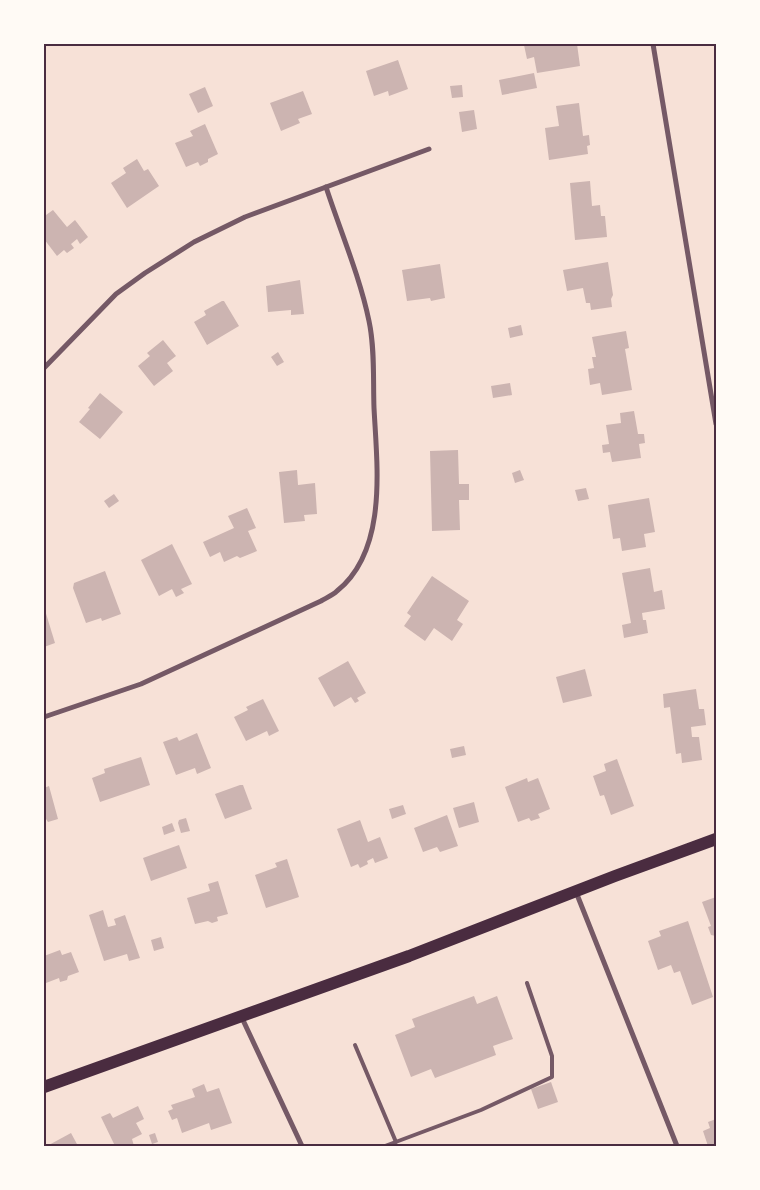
<svg xmlns="http://www.w3.org/2000/svg" width="760" height="1190" viewBox="0 0 760 1190" font-family="'Varela Round',sans-serif">
  <style>
    .building { fill: #ccb4b1 }
    .lines { fill: none; stroke-linecap: round; stroke-linejoin: round }
    .service { stroke: #755966; stroke-width: 4 }
    .minor { stroke: #755966; stroke-width: 5 }
    .primary { stroke: #4a2c40; stroke-width: 12 }
    .neatline { fill: none; stroke: #4a2c40; stroke-width: 2 }
  </style>
  <rect width="100%" height="100%" fill="#f7e1d7"/>
  <g class="building">
    <path d="M531,44H577L580,66L537,73L534,57L527,59L524,45Z"/>
    <path d="M398,60L408,89L389,96L388,91L374,96L366,71Z"/>
    <path d="M534,73L537,88L502,95L499,80Z"/>
    <path d="M462,85L463,97L452,98L450,86Z"/>
    <path d="M205,87L213,106L198,113L189,94Z"/>
    <path d="M303,91L312,114L298,119L300,123L281,131L270,103Z"/>
    <path d="M579,103L583,136L589,135L590,145L587,146L588,154L549,160L545,128L559,126L556,106Z"/>
    <path d="M474,110L477,129L462,132L459,112Z"/>
    <path d="M205,124L218,154L208,159V162L200,166L198,162L186,167L175,143L193,136L190,131Z"/>
    <path d="M137,159L144,171L148,169L159,186L127,208L111,183L126,173L123,168Z"/>
    <path d="M590,181L592,206L600,205L601,216H605L607,237L575,240L570,183Z"/>
    <path d="M53,210L67,227L75,220L88,237L80,244L77,239L71,244L74,248L67,253L64,250L57,256L44,239V212L46,215Z"/>
    <path d="M608,262L613,295L611,299L612,307L591,310L590,303H586L583,288L567,291L563,270Z"/>
    <path d="M440,264L445,298L431,301L430,298L407,301L402,270Z"/>
    <path d="M300,280L304,314L291,315V310L268,312L266,286Z"/>
    <path d="M222,301H224L239,326L207,345L194,322L206,315L204,311Z"/>
    <path d="M521,325L523,335L510,338L508,328Z"/>
    <path d="M626,331L629,348L625,349L632,390L602,395L600,383L590,385L588,369L594,368L592,357H596L592,337Z"/>
    <path d="M163,340L176,356L167,363L173,371L154,386L138,366L150,356L147,353Z"/>
    <path d="M278,352L284,362L277,366L271,357Z"/>
    <path d="M510,383L512,395L493,398L491,386Z"/>
    <path d="M100,393L123,412L100,439L79,422L90,409L88,408Z"/>
    <path d="M634,411L638,434H644L645,443L639,444L641,458L612,462L610,452L603,453L602,445L609,444L606,425L621,423L620,413Z"/>
    <path d="M458,450L459,484H469V500H459L460,530L432,531L430,451Z"/>
    <path d="M297,470L298,485L315,483L317,514L304,515L305,521L284,523L279,472Z"/>
    <path d="M520,470L524,480L515,483L512,473Z"/>
    <path d="M586,488L589,499L578,501L575,490Z"/>
    <path d="M114,494L119,501L109,508L104,501Z"/>
    <path d="M649,498L655,532L644,534L646,547L622,551L620,538L613,539L608,505Z"/>
    <path d="M247,508L256,528L248,531L257,551L240,558L237,556L224,562L220,552L210,557L203,542L234,528L228,516Z"/>
    <path d="M172,544L192,584L181,589L184,593L176,597L172,589L159,596L141,560Z"/>
    <path d="M650,568L654,592L662,590L665,609L642,613L643,620H646L648,633L624,638L622,625L631,623L622,573Z"/>
    <path d="M105,571L121,614L102,621L101,618L86,623L73,588L74,583Z"/>
    <path d="M432,576L469,601L457,620L463,624L452,641L434,628L425,641L404,626L411,616L407,613Z"/>
    <path d="M44,607L55,643L44,647Z"/>
    <path d="M348,661L366,693L357,698L359,701L355,703L351,697L334,707L318,678Z"/>
    <path d="M585,669L592,696L563,703L556,677Z"/>
    <path d="M696,689L699,709H704L706,725L691,727L692,737H699L702,760L682,763L681,753L676,754L670,707L664,708L663,694Z"/>
    <path d="M263,699L279,731L269,736L267,731L246,741L234,717L248,710L246,707Z"/>
    <path d="M197,733L211,768L197,774L195,768L176,775L163,742L177,737L179,741Z"/>
    <path d="M464,746L466,755L452,758L450,749Z"/>
    <path d="M141,757L150,785L100,802L92,778L105,773L104,769Z"/>
    <path d="M617,759L634,806L611,815L604,795L600,796L593,776L606,771L604,764Z"/>
    <path d="M527,778L528,782L538,778L550,809L538,814L540,818L531,821L529,818L518,822L505,787Z"/>
    <path d="M240,785H243L252,809L225,819L215,794Z"/>
    <path d="M49,786L58,819L48,822L46,819H44V788Z"/>
    <path d="M474,802L479,822L459,828L453,808Z"/>
    <path d="M403,805L406,814L392,819L389,809Z"/>
    <path d="M447,815L458,846L440,852L437,847L423,852L414,828Z"/>
    <path d="M186,818L190,831L181,833L178,823L179,820Z"/>
    <path d="M360,820L368,842L380,837L388,858L375,863L373,858L367,861L368,864L360,868L358,864L351,867L337,829Z"/>
    <path d="M172,823L175,831L164,835L162,827Z"/>
    <path d="M179,845L187,868L151,881L143,858Z"/>
    <path d="M287,859L299,897L266,908L255,875L277,867L275,863Z"/>
    <path d="M218,881L228,914L217,917L218,921L212,923L208,921L195,924L187,898L210,891L208,884Z"/>
    <path d="M716,897V936L711,935L708,927L711,926L702,902Z"/>
    <path d="M103,910L108,927L116,925L114,919L125,915L140,958L129,961L127,954L104,961L89,915Z"/>
    <path d="M688,921L713,997L692,1005L680,971L674,973L671,965L658,970L648,941L661,936L659,931Z"/>
    <path d="M161,937L164,948L154,951L151,940Z"/>
    <path d="M60,950L62,955L71,952L79,972L68,976L67,980L60,982L59,978L46,983L44,976V956Z"/>
    <path d="M474,996L477,1004L497,996L513,1039L493,1046L496,1055L435,1078L431,1069L411,1077L395,1035L415,1027L412,1019Z"/>
    <path d="M551,1082L558,1102L538,1109L531,1089Z"/>
    <path d="M204,1084L207,1092L219,1088L232,1123L211,1130L209,1123L182,1133L177,1118L172,1120L168,1111L173,1109L171,1105L195,1097L192,1089Z"/>
    <path d="M138,1106L144,1119L136,1123L142,1134L132,1139L134,1146H115L101,1117L110,1113L113,1118Z"/>
    <path d="M716,1119V1146H708L703,1131L710,1128L708,1122Z"/>
    <path d="M71,1133L78,1146H47Z"/>
    <path d="M155,1133L158,1142L152,1144L149,1135Z"/>
  </g>
  <g class="lines">
    <g class="service">
      <path d="M355,1045L396,1142"/>
      <path d="M385,1146L481,1110L552,1077V1056L527,983"/>
    </g>
    <g class="minor">
      <path d="M653,44L716,424"/>
      <path d="M44,368L116,294L145,273L194,242L245,217L429,149"/>
      <path d="M44,717L141,684L321,601C326,598 333,595 337,591C388,550 377,466 374,408C373,380 375,349 369,321C360,277 340,230 326,187"/>
      <path d="M576,892L677,1146"/>
      <path d="M242,1018L302,1146"/>
    </g>
    <path class="primary" d="M44,1087L409,956L615,876L716,839"/>
  </g>
  <rect width="760" height="1190" fill="none" stroke="#fffaf5" stroke-width="90"/>
  <rect x="45" y="45" width="670" height="1100" class="neatline"/>
</svg>
